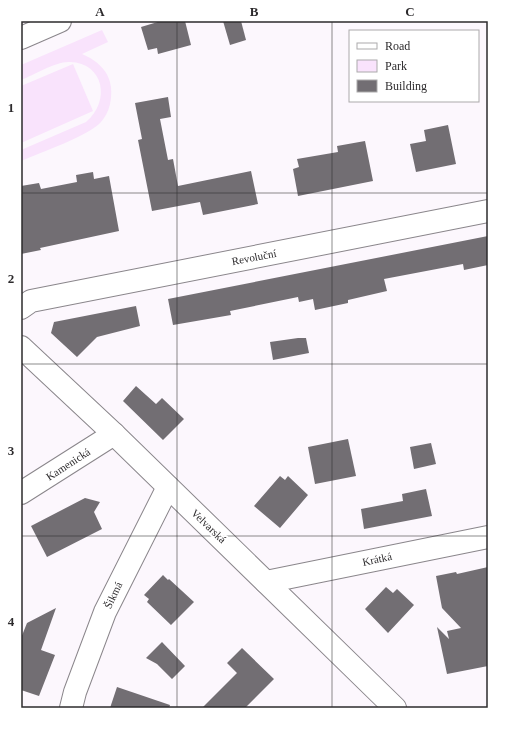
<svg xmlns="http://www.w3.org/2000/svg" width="509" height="729" viewBox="0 0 509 729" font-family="'Times New Roman',serif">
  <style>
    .green { fill: #f9e3fc }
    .building { fill: #726e73 }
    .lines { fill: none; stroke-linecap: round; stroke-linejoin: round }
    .minor-casing { stroke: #8a868b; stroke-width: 24 }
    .major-casing { stroke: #8a868b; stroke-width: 24 }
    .minor { stroke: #fff; stroke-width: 22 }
    .major { stroke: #fff; stroke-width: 22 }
    .grid { fill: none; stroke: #2d2b2d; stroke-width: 1; stroke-opacity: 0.55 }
    .labels { text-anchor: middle; stroke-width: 4; stroke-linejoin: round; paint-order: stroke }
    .street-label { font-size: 11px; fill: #2d2b2d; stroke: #fff }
    .neatline { fill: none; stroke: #2d2b2d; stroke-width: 1.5 }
    .grid-label { font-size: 13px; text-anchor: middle; font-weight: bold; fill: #2d2b2d }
  </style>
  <rect width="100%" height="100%" fill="#fcf7fd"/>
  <g class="green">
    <path d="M102,30L108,42L82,54C96,60 109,70 111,87C112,99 110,112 101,122C90,135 40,153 21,161V150L86,122C111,101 104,63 70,62C56,61 34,75 21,80V65Z"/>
    <path d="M73,64L93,111L21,143V86Z"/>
  </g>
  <g class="building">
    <path d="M161,21H185L191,45L158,54L157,48L148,50L141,27Z"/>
    <path d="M223,21H241L246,40L230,45Z"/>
    <path d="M168,97L171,117L160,119L168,160L173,159L178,186L251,171L258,204L203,215L200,202L152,211L138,140L142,139L135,103Z"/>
    <path d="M448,125L456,164L416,172L410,144L426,141L424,130Z"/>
    <path d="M365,141L373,181L298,196L293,169L299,167L297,159L338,152L337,146Z"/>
    <path d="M93,172L94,179L109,176L119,231L40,248L41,250L21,254V186L39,183L41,189L77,182L76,175Z"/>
    <path d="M488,236V265L464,270L463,264L384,279L387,291L348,300V303L315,310L313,299L299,302L298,297L230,311L231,315L173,325L168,299Z"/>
    <path d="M136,306L140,326L97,337L77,357L51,333L54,322Z"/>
    <path d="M298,338H306L309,353L273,360L270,342Z"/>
    <path d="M136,386L156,404L162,398L184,419L163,440L123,401Z"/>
    <path d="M348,439L356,476L315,484L308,447Z"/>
    <path d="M431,443L436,464L414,469L410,447Z"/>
    <path d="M280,476L285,480L288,476L308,495L280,528L254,506Z"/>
    <path d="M426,489L432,516L364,529L361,509L403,501L402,494Z"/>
    <path d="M85,498L100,502L94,512L102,529L47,557L31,526Z"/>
    <path d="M488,567V666L447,674L437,627L449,639L447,631L461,628L442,608L436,576L456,572L457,574Z"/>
    <path d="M163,575L168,580L169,579L194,602L171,625L147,602L149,599L144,595Z"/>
    <path d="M386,587L393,593L397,589L414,605L388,633L365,609Z"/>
    <path d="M56,608L41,650L55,655L39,696L21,690V638L27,623Z"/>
    <path d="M162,642L185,666L172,679L157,664L146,658Z"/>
    <path d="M242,648L274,679L245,708H202L237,673L227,663Z"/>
    <path d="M117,687L170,705L169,708H110Z"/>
  </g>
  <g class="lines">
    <g class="minor-casing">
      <g id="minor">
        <path d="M21,38L60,21"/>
        <path d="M21,308L31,301L488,211"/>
        <path d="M21,493L114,434"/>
        <path d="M266,582L488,537"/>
        <path d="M71,708L75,692L105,612L168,487"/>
      </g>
    </g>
    <g class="major-casing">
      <path id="major" d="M21,347L114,434L395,708"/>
    </g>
    <use href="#minor" class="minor"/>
    <use href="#major" class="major"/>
  </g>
  <path class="grid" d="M177,21V708M332,21V708M21,193H488M21,364H488M21,536H488"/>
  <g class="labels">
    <g class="street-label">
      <text transform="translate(254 257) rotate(-11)" y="4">Revoluční</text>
      <text transform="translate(68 464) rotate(-33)" y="4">Kamenická</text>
      <text transform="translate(209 526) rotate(44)" y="4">Velvarská</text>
      <text transform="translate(377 559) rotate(-12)" y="4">Krátká</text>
      <text transform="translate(113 595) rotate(-64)" y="4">Šikmá</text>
    </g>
  </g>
  <rect width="509" height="729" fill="none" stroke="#ffffff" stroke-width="44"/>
  <rect x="349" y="30" width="130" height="72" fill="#ffffff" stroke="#abaaab"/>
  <rect x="357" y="43" width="20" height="6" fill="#ffffff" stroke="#abaaab"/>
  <text x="385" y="50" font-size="12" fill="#2d2b2d">Road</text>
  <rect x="357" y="60" width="20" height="12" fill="#f9e3fc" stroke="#abaaab"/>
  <text x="385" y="70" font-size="12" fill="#2d2b2d">Park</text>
  <rect x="357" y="80" width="20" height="12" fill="#726e73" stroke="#abaaab"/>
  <text x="385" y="90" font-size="12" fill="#2d2b2d">Building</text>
  <rect x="22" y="22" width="465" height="685" class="neatline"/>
  <g class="grid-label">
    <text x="100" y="16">A</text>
    <text x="254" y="16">B</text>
    <text x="410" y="16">C</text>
    <text x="11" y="112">1</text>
    <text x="11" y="283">2</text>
    <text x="11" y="455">3</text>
    <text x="11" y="626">4</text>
  </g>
</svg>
